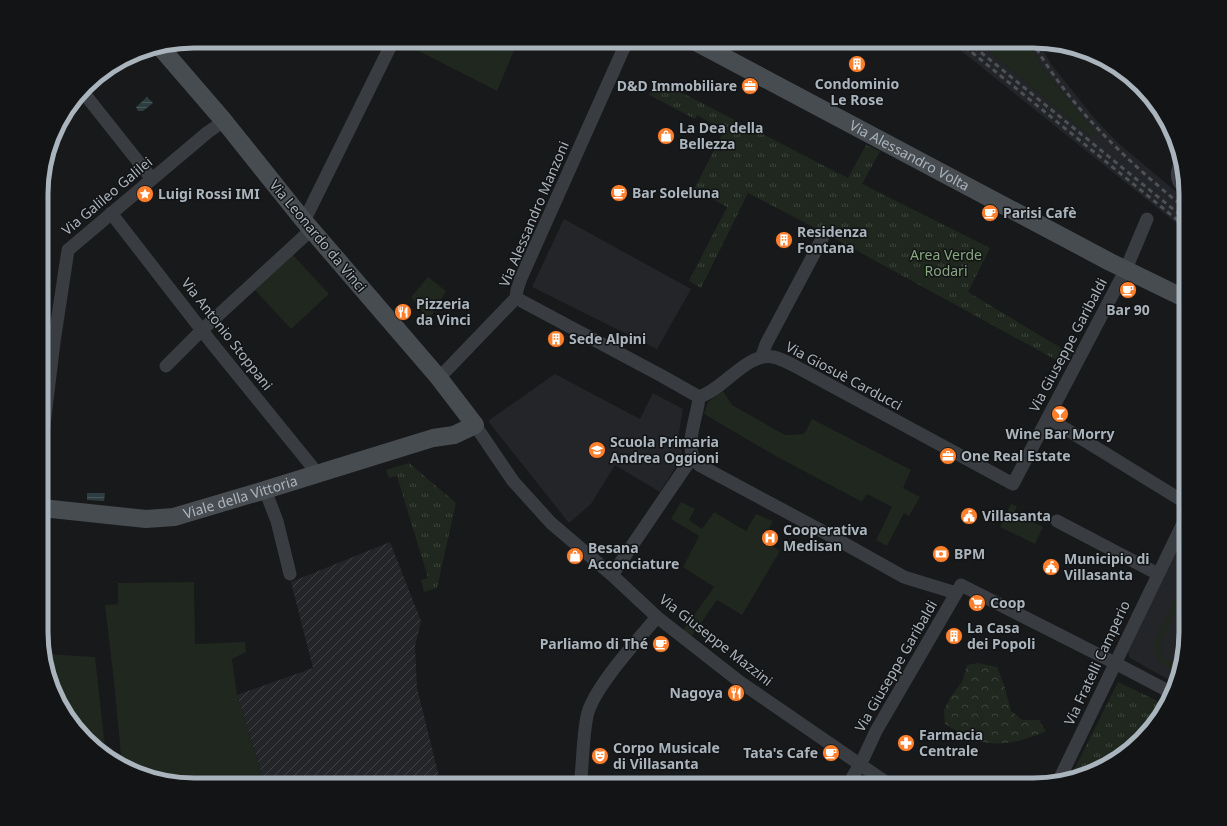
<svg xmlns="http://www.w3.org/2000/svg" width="1227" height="826" viewBox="0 0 1227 826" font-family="'Noto Sans',sans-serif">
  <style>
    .built { fill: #242528 }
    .industrial { fill: url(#industrial-furrows) }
    .green { fill: #1f271e }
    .forest { fill: url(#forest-crowns) }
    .park { fill: url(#park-tufts) }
    .water { fill: url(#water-rules) }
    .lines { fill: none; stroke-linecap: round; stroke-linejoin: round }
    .street { stroke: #393c40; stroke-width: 13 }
    .secondary { stroke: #474c51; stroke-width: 18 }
    .rail { stroke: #4c5156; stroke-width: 3; stroke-dasharray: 5 4; stroke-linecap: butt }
    .labels { text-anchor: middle; stroke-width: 3; stroke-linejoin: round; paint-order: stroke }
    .poi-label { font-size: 14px; font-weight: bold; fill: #aab4bc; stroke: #131416; text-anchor: start }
    .street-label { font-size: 14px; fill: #aab4bc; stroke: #131416 }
    .park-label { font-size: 14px; fill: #88a87f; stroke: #131416 }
    .rim { fill: none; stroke: #aab4bc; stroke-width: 5 }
  </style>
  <defs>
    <pattern id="industrial-furrows" width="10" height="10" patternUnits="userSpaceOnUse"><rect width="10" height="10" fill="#242528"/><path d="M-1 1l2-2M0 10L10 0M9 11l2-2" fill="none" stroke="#414245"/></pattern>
    <pattern id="forest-crowns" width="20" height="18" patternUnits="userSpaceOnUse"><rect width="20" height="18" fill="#1f271e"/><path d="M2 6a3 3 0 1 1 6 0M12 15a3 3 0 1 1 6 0" fill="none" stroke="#3d443d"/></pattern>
    <pattern id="park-tufts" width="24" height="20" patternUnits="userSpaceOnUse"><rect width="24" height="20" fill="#1f271e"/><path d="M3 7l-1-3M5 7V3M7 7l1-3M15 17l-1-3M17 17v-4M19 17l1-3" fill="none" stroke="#3d443d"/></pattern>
    <pattern id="water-rules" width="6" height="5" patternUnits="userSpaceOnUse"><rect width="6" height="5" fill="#2d3d40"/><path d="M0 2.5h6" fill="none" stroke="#49575a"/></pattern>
  </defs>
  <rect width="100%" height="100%" fill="#18191b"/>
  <g class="built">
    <path d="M949,41H977L1091,137L1068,100L1044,70L1028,41L1039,42L1051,64L1095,119L1118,143L1186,200V231Z"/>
    <path d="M564,219L691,289L657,349L532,287Z"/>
    <path d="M555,374L640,419L653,393L683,409L679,432L680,446L683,455L660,492L615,465L591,504L569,523L488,421Z"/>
    <path d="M1186,529V642L1176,684L1130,658L1128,652Z"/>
  </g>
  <path class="industrial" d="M390,542L421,621L415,646L417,688L441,785H265L237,695L313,668L291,582Z"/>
  <g class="green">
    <path d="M408,41H518L497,91L407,45Z"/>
    <path d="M977,41H1028L1044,70L1095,132L1091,137Z"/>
    <path d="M292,254L329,294L291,329L254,289Z"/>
    <path d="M428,277L446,291L429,320L411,297Z"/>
    <path d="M723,391L732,405L785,435L804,434L812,419L911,470L903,488L920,497L909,516L904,513L887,546L876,540L892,507L867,494L862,502L772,454L704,414L708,402Z"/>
    <path d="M681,502L695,509L689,520L702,529L714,512L746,531L756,514L773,521L762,540L780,551L742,615L717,600L691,637L682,632L714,587L683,567L699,536L671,519Z"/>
    <path d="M1011,504L1017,506L1014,513L1043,527L1035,544L1000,527Z"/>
    <path d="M194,582L195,644L245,642L246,652L232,659L237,695L265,785H194L145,777L122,765L114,682L105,605L118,604V583Z"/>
    <path d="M1186,588V596L1182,599L1160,645L1162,654L1164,658L1181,667L1179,674C1164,665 1150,660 1155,640L1178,594Z"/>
    <path d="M47,654L95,657L106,756L62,709L48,668Z"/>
  </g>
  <path class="forest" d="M978,663L997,667L1004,685L1011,711L1022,720H1039L1046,731C1025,741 1001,747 978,741C966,738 955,730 945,724L944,710L950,698L962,682L967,665Z"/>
  <g class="park">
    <path d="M657,80L848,178L866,145L880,151L862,184L990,248L968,292L1071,354L1065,365L832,237L748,193L701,288L689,281L727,207L694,189L724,131L697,115L695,119L649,95Z"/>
    <path d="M409,463L456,503L437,588L424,592L421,580L428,578L397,476L389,478L386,470Z"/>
    <path d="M1118,682L1166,705L1160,717L1109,765L1071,776Z"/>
  </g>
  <g class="water">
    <path d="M147,97L153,103L143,111H138L136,107Z"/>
    <path d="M87,493H105L104,501L87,500Z"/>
  </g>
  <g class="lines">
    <g class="street">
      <path d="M83,92L152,179"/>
      <path d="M1180,164C1175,175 1177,182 1186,190"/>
      <path d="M111,213L211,342L318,474"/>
      <path d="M304,221L393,41"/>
      <path d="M516,298L662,376L699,397C723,390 747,352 773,357C784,359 796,367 806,372L1013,484L1126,269L1147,219"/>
      <path d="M762,356L766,344L823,237"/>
      <path d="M166,366L202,330L311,230"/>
      <path d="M439,378L516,298L517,290L521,278L627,41"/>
      <path d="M699,397C698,414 686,441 693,457C694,459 697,462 699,465L822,531L904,577L956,593"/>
      <path d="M1048,418L1186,503"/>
      <path d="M475,425L513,481L551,523L612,575L657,617L740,682L890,785"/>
      <path d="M42,442L54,342L68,250L208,132L224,121"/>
      <path d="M265,490L277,521L290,574"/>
      <path d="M1057,521L1158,574"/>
      <path d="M612,575L693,456"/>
      <path d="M1059,780L1186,517"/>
      <path d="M583,784L581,777C583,757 583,736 587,716C593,688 638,640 657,617"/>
      <path d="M848,785L863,759L876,731L961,585L1115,663L1172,693"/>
    </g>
    <g class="secondary">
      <path id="s1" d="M694,41L1110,262L1186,299"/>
      <path id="s2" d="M42,508L146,519L174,517L265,490L433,438L454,435L475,425L439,378L304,221L224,121L161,48"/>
    </g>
    <g class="rail">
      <path d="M958,41L1186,227"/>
      <path d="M967,41L1184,218"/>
      <path d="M1032,41C1070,108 1127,161 1186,209"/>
    </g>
  </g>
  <defs>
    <g id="building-disc" transform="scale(0.9)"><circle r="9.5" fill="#ff802c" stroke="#131416"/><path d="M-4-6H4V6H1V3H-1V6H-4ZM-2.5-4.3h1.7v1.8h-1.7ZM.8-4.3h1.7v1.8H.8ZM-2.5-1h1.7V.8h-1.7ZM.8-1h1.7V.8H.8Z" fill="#fff"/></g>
    <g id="office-disc" transform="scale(0.9)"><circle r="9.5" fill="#ff802c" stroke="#131416"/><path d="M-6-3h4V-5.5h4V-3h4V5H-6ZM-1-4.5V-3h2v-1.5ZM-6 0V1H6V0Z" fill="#fff"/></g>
    <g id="shop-disc" transform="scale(0.9)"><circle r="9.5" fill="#ff802c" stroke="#131416"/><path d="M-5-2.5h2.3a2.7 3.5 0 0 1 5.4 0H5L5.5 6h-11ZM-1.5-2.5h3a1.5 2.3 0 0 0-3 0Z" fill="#fff"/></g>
    <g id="cafe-disc" transform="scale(0.9)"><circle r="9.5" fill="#ff802c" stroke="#131416"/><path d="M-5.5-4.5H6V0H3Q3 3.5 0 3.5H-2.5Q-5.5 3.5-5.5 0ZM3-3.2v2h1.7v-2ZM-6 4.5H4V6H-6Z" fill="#fff"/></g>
    <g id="sight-disc" transform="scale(0.9)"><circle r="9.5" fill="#ff802c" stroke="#131416"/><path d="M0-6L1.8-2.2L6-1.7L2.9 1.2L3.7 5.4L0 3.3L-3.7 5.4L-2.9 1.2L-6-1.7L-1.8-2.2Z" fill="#fff"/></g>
    <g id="restaurant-disc" transform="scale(0.9)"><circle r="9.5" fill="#ff802c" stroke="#131416"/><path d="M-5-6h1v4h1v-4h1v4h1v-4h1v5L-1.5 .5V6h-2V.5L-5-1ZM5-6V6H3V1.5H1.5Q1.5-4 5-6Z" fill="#fff"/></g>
    <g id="bar-disc" transform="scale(0.9)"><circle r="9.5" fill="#ff802c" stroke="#131416"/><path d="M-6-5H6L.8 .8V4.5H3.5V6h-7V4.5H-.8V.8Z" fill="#fff"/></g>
    <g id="school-disc" transform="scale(0.9)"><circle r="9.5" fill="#ff802c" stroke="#131416"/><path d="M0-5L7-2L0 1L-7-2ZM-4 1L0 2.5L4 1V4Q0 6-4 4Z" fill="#fff"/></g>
    <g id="civic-disc" transform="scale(0.9)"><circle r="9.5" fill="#ff802c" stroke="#131416"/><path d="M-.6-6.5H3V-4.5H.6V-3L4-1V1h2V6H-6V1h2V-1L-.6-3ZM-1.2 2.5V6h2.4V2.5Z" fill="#fff"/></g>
    <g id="hospital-disc" transform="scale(0.9)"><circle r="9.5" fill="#ff802c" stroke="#131416"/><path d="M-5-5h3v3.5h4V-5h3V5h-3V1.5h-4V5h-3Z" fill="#fff"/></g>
    <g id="bank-disc" transform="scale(0.9)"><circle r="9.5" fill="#ff802c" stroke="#131416"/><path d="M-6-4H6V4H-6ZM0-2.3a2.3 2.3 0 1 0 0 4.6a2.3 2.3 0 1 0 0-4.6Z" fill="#fff"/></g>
    <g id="supermarket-disc" transform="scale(0.9)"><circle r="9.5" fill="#ff802c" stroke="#131416"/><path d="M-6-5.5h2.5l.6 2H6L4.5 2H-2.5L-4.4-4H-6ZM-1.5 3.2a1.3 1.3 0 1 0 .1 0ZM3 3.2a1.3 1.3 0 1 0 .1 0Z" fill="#fff"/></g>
    <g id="pharmacy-disc" transform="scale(0.9)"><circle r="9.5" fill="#ff802c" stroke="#131416"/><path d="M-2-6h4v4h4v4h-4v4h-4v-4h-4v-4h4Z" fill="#fff"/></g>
    <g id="theatre-disc" transform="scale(0.9)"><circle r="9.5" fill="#ff802c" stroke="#131416"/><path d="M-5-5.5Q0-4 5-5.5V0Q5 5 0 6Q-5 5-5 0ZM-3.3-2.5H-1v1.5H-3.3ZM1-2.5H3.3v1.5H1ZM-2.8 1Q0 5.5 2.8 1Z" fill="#fff"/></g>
  </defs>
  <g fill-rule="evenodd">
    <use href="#building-disc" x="857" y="64"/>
    <use href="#office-disc" x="750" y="86"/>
    <use href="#shop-disc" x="666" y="136"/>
    <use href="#cafe-disc" x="619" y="193"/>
    <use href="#sight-disc" x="145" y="194"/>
    <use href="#cafe-disc" x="990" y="213"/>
    <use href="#building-disc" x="784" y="240"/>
    <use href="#cafe-disc" x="1128" y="290"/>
    <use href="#restaurant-disc" x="403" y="312"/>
    <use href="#building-disc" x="556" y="339"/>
    <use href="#bar-disc" x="1060" y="414"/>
    <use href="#school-disc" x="597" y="450"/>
    <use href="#office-disc" x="948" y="456"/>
    <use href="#civic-disc" x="969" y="516"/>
    <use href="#hospital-disc" x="770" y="538"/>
    <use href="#bank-disc" x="941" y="554"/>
    <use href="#shop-disc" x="575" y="556"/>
    <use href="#civic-disc" x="1051" y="567"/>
    <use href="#supermarket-disc" x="977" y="603"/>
    <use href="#building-disc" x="954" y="636"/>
    <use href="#cafe-disc" x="661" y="644"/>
    <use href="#restaurant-disc" x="736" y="693"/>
    <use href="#pharmacy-disc" x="906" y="743"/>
    <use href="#cafe-disc" x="831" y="753"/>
    <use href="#theatre-disc" x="600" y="756"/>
  </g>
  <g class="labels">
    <g class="poi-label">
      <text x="857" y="89" text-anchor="middle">Condominio<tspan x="857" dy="16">Le Rose</tspan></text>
      <text x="737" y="91" text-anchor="end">D&amp;D Immobiliare</text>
      <text x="679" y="133">La Dea della<tspan x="679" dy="16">Bellezza</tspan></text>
      <text x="632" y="198">Bar Soleluna</text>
      <text x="158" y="199">Luigi Rossi IMI</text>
      <text x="1003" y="218">Parisi Cafè</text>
      <text x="797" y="237">Residenza<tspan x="797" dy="16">Fontana</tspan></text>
      <text x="416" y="309">Pizzeria<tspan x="416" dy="16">da Vinci</tspan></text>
      <text x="1128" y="315" text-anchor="middle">Bar 90</text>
      <text x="569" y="344">Sede Alpini</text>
      <text x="1060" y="439" text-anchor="middle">Wine Bar Morry</text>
      <text x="610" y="447">Scuola Primaria<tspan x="610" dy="16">Andrea Oggioni</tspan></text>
      <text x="961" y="461">One Real Estate</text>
      <text x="982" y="521">Villasanta</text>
      <text x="783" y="535">Cooperativa<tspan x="783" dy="16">Medisan</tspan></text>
      <text x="588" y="553">Besana<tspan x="588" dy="16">Acconciature</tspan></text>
      <text x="954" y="559">BPM</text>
      <text x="1064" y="564">Municipio di<tspan x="1064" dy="16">Villasanta</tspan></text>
      <text x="990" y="608">Coop</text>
      <text x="967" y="633">La Casa<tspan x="967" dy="16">dei Popoli</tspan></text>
      <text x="648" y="649" text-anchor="end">Parliamo di Thé</text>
      <text x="723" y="698" text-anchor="end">Nagoya</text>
      <text x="919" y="740">Farmacia<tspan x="919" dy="16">Centrale</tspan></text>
      <text x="613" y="753">Corpo Musicale<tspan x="613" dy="16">di Villasanta</tspan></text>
      <text x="818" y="758" text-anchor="end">Tata's Cafe</text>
    </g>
    <g class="street-label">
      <text dy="5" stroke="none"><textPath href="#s1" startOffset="244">Via Alessandro Volta</textPath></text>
      <text transform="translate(107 196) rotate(-40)" y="5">Via Galileo Galilei</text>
      <text transform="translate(534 214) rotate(-67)" y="5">Via Alessandro Manzoni</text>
      <text transform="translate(318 236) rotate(50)" y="5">Via Leonardo da Vinci</text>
      <text transform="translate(227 334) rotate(52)" y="5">Via Antonio Stoppani</text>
      <text transform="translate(1068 345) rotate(-62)" y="5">Via Giuseppe Garibaldi</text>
      <text transform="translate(844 376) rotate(28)" y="5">Via Giosuè Carducci</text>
      <text dy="5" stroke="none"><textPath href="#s2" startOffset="202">Viale della Vittoria</textPath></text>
      <text transform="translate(716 640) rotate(38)" y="5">Via Giuseppe Mazzini</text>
      <text transform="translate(1097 663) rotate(-65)" y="5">Via Fratelli Camperio</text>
      <text transform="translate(896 666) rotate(-60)" y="5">Via Giuseppe Garibaldi</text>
    </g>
    <g class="park-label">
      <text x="946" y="260">Area Verde<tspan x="946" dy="16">Rodari</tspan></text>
    </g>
  </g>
  <path d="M0 0H1227V826H0ZM194 48H1033A146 146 0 0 1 1179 194V632A146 146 0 0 1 1033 778H194A146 146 0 0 1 48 632V194A146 146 0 0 1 194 48Z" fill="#131416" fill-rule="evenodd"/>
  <path class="rim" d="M194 48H1033A146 146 0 0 1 1179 194V632A146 146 0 0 1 1033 778H194A146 146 0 0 1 48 632V194A146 146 0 0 1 194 48Z"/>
</svg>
